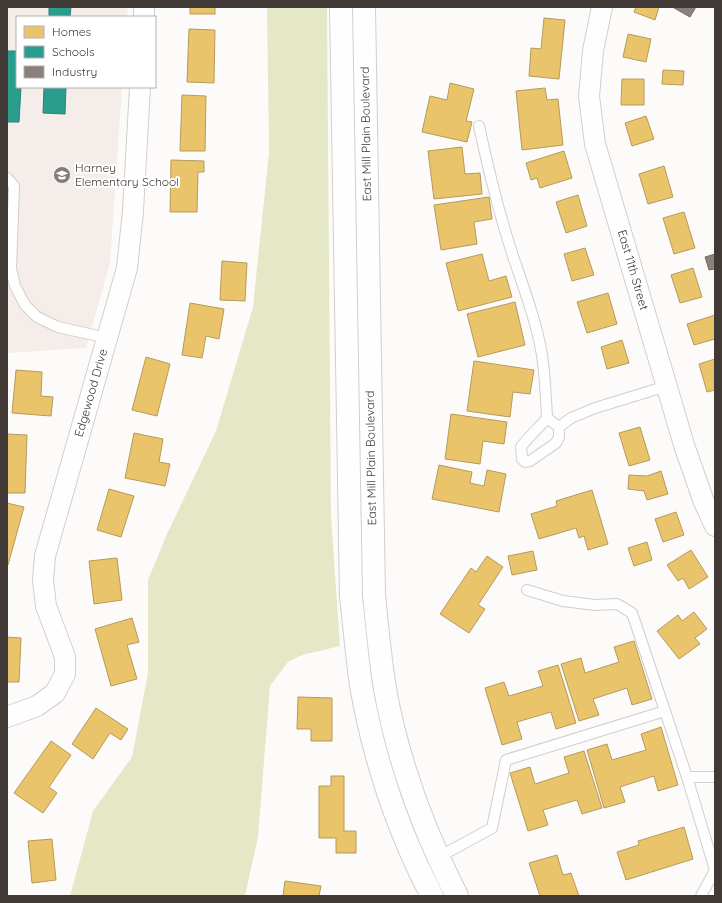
<svg xmlns="http://www.w3.org/2000/svg" width="722" height="903" viewBox="0 0 722 903" font-family="Quicksand,sans-serif">
  <style>
    .built { fill: #f4ede9 }
    .green { fill: #e4e8c7 }
    .homes { fill: #e9c46a; stroke: #b69a5a }
    .schools { fill: #2a9d8f; stroke: #317f74 }
    .industry { fill: #8a817c; stroke: #746b67 }
    .lines { fill: none; stroke-linecap: round; stroke-linejoin: round }
    .lane-casing { stroke: #d2cecc; stroke-width: 12 }
    .street-casing { stroke: #d2cecc; stroke-width: 22 }
    .secondary-casing { stroke: #d2cecc; stroke-width: 24 }
    .lane { stroke: #fffefe; stroke-width: 10 }
    .street { stroke: #fffefe; stroke-width: 20 }
    .secondary { stroke: #fffefe; stroke-width: 22 }
    .labels { text-anchor: middle; stroke-width: 4; stroke-linejoin: round; paint-order: stroke }
    .street-label { font-size: 12px; fill: #403936; stroke: #fff }
    .poi-label { font-size: 12px; fill: #403936; stroke: #fff; text-anchor: start }
  </style>
  <rect width="100%" height="100%" fill="#fdfbfa"/>
  <path class="built" d="M7,7H128L127,17H17V87H122L110,263L86,348L7,353Z"/>
  <path class="green" d="M267,7H327L331,516L340,646L302,655L288,662L270,686L258,837L245,896H70L93,811L132,757L148,673V580L167,534L216,431L253,307L269,152Z"/>
  <g class="homes">
    <rect x="190" y="7" width="25" height="7"/>
    <path d="M636,7H659L655,20L634,12Z"/>
    <path d="M544,18L565,20L559,79L529,76L531,48L541,49Z"/>
    <path d="M189,29L215,30L214,83L187,82Z"/>
    <path d="M628,34L651,39L646,62L623,57Z"/>
    <path d="M663,70L684,71L683,85L662,84Z"/>
    <path d="M622,79H644V105H621Z"/>
    <path d="M450,83L474,89L466,121L472,122L467,142L422,132L430,96L447,100Z"/>
    <path d="M545,88L547,100L558,99L563,145L522,150L516,91Z"/>
    <path d="M182,95L206,96L205,151H180Z"/>
    <path d="M646,116L654,139L632,146L625,123Z"/>
    <path d="M462,147L465,174L480,173L482,194L434,199L428,151Z"/>
    <path d="M564,151L572,178L540,188L537,178L531,180L526,163Z"/>
    <path d="M171,160L204,161V172H198L197,212H170Z"/>
    <path d="M664,166L673,197L648,204L639,174Z"/>
    <path d="M578,195L587,226L566,233L556,202Z"/>
    <path d="M489,197L492,219L474,222L477,244L441,250L434,205Z"/>
    <path d="M684,212L695,248L674,254L663,218Z"/>
    <path d="M585,248L594,275L572,281L564,254Z"/>
    <path d="M482,254L489,281L506,276L512,297L458,311L446,263Z"/>
    <path d="M222,261L247,263L245,301L220,300Z"/>
    <path d="M693,268L702,297L680,303L671,275Z"/>
    <path d="M608,293L617,324L587,333L577,302Z"/>
    <path d="M515,302L525,345L478,357L467,314Z"/>
    <path d="M190,303L224,309L219,339L206,336L202,358L182,355Z"/>
    <path d="M715,315V339L694,345L687,324Z"/>
    <path d="M622,340L629,363L607,369L601,347Z"/>
    <path d="M146,357L170,364L157,416L132,410Z"/>
    <path d="M715,359V390L707,392L699,364Z"/>
    <path d="M474,361L534,370L530,394L513,392L510,417L467,411Z"/>
    <path d="M16,370L42,372L41,396L53,397L51,416L12,413Z"/>
    <path d="M451,414L507,422L504,444L483,441L480,464L445,459Z"/>
    <path d="M640,427L650,460L629,466L619,433Z"/>
    <path d="M134,433L163,439L159,462L170,464L165,486L125,478Z"/>
    <path d="M7,434L27,435L25,493H7Z"/>
    <path d="M439,465L472,472L470,483L484,486L487,470L506,474L499,512L432,499Z"/>
    <path d="M661,471L668,494L647,500L644,491L628,489L629,475L647,476Z"/>
    <path d="M109,489L134,496L121,537L97,530Z"/>
    <path d="M592,490L608,544L588,550L584,536L579,538L576,528L539,539L531,514L557,506L556,501Z"/>
    <path d="M7,503L24,507L8,565H7Z"/>
    <path d="M676,512L684,535L663,542L655,519Z"/>
    <path d="M647,542L652,560L634,566L628,548Z"/>
    <path d="M691,550L708,577L689,589L683,578L678,581L667,565Z"/>
    <path d="M533,551L537,570L512,575L508,556Z"/>
    <path d="M487,556L503,567L478,605L485,609L469,633L440,614L471,568L476,572Z"/>
    <path d="M117,558L122,600L94,604L89,561Z"/>
    <path d="M694,612L707,629L695,638L700,644L679,659L657,631L678,615L682,621Z"/>
    <path d="M132,618L139,642L127,645L137,679L111,686L95,629Z"/>
    <path d="M7,637L21,638L19,682H7Z"/>
    <path d="M634,641L652,699L632,705L627,688L593,699L599,715L579,721L561,664L581,658L585,673L619,662L614,647Z"/>
    <path d="M558,665L576,723L556,729L551,712L517,722L522,739L502,745L485,688L504,682L509,696L543,686L538,671Z"/>
    <path d="M298,697L332,698V741H311V729H297Z"/>
    <path d="M96,708L128,729L121,740L110,733L93,759L72,744Z"/>
    <path d="M661,727L678,785L658,791L654,776L620,787L625,802L604,808L587,750L607,744L612,760L646,750L641,734Z"/>
    <path d="M51,741L71,755L49,787L57,793L43,813L14,793Z"/>
    <path d="M584,751L602,808L582,814L577,800L543,810L548,825L528,831L510,773L530,767L535,784L569,773L564,757Z"/>
    <path d="M331,776H344V831H356V853H336V838H319V786H331Z"/>
    <path d="M684,827L693,859L626,880L617,852L639,845L638,841Z"/>
    <path d="M52,839L56,880L32,883L28,841Z"/>
    <path d="M557,855L563,875L571,873L579,896H540L529,863Z"/>
    <path d="M285,881L321,886L319,896H283Z"/>
  </g>
  <g class="schools">
    <path d="M49,7H71L70,17H49Z"/>
    <path d="M7,51H17V87H21L19,122H7Z"/>
    <path d="M44,87H66L65,114L43,113Z"/>
  </g>
  <g class="industry">
    <path d="M675,7H696L690,17L674,8Z"/>
    <path d="M715,254V269L709,270L705,257Z"/>
  </g>
  <g class="lines">
    <g class="lane-casing">
      <g id="lane">
        <path d="M479,126C488,168 498,209 511,250C522,284 536,319 542,355C545,375 546,397 547,418C539,428 529,436 521,447L522,459L525,462L530,461L556,443L559,437V427L547,418"/>
        <path d="M7,178L14,186L11,269L15,286L25,305L37,317L58,327L107,338"/>
        <path d="M559,427L571,418L595,408L667,386"/>
        <path d="M527,590L563,601L595,605L617,604L632,613L665,711"/>
        <path d="M687,777L715,870L701,896"/>
        <path d="M437,858L492,828L506,760L665,711L687,777H715"/>
      </g>
    </g>
    <g class="street-casing">
      <g id="street">
        <path d="M602,7L593,51L589,96L595,144L685,448L704,502L715,526"/>
        <path d="M144,17V7"/>
        <path d="M7,717L37,706L55,693L65,674V657L46,606L43,580L45,556L127,268L133,211L140,87"/>
      </g>
    </g>
    <g class="secondary-casing">
      <g id="secondary">
        <path d="M341,7L351,597C355,629 357,661 362,691C375,762 399,833 432,896"/>
        <path d="M364,7L374,595C377,626 380,658 385,689C398,762 424,831 457,896"/>
      </g>
    </g>
    <use href="#lane" class="lane"/>
    <use href="#street" class="street"/>
    <use href="#secondary" class="secondary"/>
  </g>
  <defs>
    <g id="school-disc" transform="scale(0.9)"><circle r="9.5" fill="#827d7b" stroke="#fff"/><path d="M0-5L7-2L0 1L-7-2ZM-4 1L0 2.5L4 1V4Q0 6-4 4Z" fill="#fff"/></g>
  </defs>
  <g fill-rule="evenodd">
    <use href="#school-disc" x="62" y="175"/>
  </g>
  <g class="labels">
    <g class="street-label">
      <text transform="translate(366 134) rotate(-91)" y="4">East Mill Plain Boulevard</text>
      <text transform="translate(633 270) rotate(74)" y="4">East 11th Street</text>
      <text transform="translate(91 393) rotate(-74)" y="4">Edgewood Drive</text>
      <text transform="translate(371 458) rotate(-91)" y="4">East Mill Plain Boulevard</text>
    </g>
    <g class="poi-label">
      <text x="75" y="172">Harney<tspan x="75" dy="14">Elementary School</tspan></text>
    </g>
  </g>
  <rect width="722" height="903" fill="none" stroke="#403936" stroke-width="16"/>
  <rect x="16" y="16" width="140" height="72" fill="#ffffff" stroke="#b3b0af"/>
  <rect x="24" y="26" width="20" height="12" fill="#e9c46a" stroke="#b3b0af"/>
  <text x="52" y="36" font-size="12" fill="#403936">Homes</text>
  <rect x="24" y="46" width="20" height="12" fill="#2a9d8f" stroke="#b3b0af"/>
  <text x="52" y="56" font-size="12" fill="#403936">Schools</text>
  <rect x="24" y="66" width="20" height="12" fill="#8a817c" stroke="#b3b0af"/>
  <text x="52" y="76" font-size="12" fill="#403936">Industry</text>
</svg>
